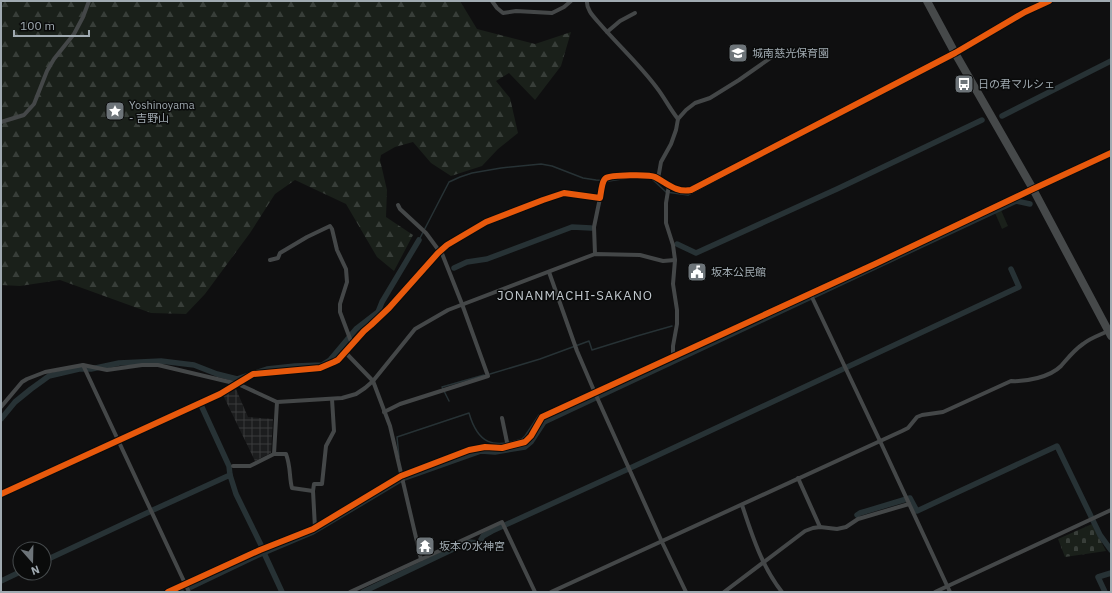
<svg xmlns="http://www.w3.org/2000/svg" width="1112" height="593" viewBox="0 0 1112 593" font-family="'IBM Plex Sans','Noto Sans JP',sans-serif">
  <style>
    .industrial { fill: url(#industrial-grid) }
    .green { fill: #1a201a }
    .forest { fill: url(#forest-firs) }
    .cemetery { fill: url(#cemetery-stones) }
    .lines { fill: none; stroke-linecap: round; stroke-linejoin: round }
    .stream { stroke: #273235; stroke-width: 1.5 }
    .canal { stroke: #273235; stroke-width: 5.5 }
    .street { stroke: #444748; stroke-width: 4 }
    .secondary { stroke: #484b4c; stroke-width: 6 }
    .highway { stroke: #46494a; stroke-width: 8 }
    .cycleway-casing { stroke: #0a0b0b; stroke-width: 8 }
    .cycleway { stroke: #e8590c; stroke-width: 6 }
    .labels { text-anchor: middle; stroke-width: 3; stroke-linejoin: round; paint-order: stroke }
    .poi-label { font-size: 11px; fill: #a0aab1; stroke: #0a0b0b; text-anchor: start }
    .quarter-label { font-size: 13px; letter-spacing: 1px; fill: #c1c8ce; stroke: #0a0b0b }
  </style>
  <defs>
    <pattern id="industrial-grid" width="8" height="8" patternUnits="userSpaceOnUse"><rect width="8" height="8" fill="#1c1d1e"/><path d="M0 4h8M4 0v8" fill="none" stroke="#3a3b3c"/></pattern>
    <pattern id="forest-firs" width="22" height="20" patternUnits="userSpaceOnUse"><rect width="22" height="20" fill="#1a201a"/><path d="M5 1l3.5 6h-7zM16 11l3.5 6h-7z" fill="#383e39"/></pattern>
    <pattern id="cemetery-stones" width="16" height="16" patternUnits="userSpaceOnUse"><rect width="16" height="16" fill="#1a201a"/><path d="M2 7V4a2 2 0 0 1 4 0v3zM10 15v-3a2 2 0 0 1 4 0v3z" fill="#383e39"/></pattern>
  </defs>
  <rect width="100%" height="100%" fill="#0f0f10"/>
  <path class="industrial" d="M236,389L248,417L273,419L271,453L255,461L223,395Z"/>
  <path class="green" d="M1001,210L1008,226L1002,229L995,213Z"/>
  <path class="forest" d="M1,1H460L477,29L535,44L571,32L561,66L535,100L509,73L496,81L510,98L518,133L498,149L482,166L451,176L431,163L413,142L395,147L381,155L380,160L387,190L386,217L413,235L394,271L377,257L346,204L295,180L275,194L250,233L205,294L186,314L151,313L60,280L20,286L1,285Z"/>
  <path class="cemetery" d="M1092,524L1106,551L1065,557L1058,539Z"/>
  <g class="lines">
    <g class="stream">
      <path d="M419,240L449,182L460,177L472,173L501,168L541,164L552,166L583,178L596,180L609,181L628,178H651L666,192L688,195L946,60"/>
      <path d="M490,374L540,359L589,341L592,350L637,336L672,326"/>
      <path d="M449,401L442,387L484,375"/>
      <path d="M399,457L397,437L469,413C478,444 493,449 522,439L525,436L539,415"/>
    </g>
    <g class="canal">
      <path d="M1002,116L1111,61"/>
      <path d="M677,244L696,253L837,189L982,120"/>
      <path d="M454,268L467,262L487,259L572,227L591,228"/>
      <path d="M201,405L229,466L230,475"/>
      <path d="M1,419L15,402L31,389L49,376L79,369H91L119,363L161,361L194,365L217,374L237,379L267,369L295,366L322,365L330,360L356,329L378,312L382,302L419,240"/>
      <path d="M153,510L230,475L236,494L261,545"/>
      <path d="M857,515L860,513L910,498L917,511L1057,446L1100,535L1111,550"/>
      <path d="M264,553L282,592"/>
      <path d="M44,561L149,512"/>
      <path d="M1,581L20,572"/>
      <path d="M191,587L256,556L313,532L402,479L481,451L495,452L525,447L531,442L544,422L1016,201L1030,204"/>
      <path d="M180,592L181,591"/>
      <path d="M363,592L468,542L479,543L483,536L492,531L626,470L1019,287L1011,269"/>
      <path d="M1105,592L1098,577L1111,573"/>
    </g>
    <g class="street">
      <path d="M492,1L497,8L503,13L516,11L552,13L564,7L571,1"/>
      <path d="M587,1C586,10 595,18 600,24C619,46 640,65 657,88C664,97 670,109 678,119"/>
      <path d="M607,32L620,21L635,13"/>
      <path d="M1,122L24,115L34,104L47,71L54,59L74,34L83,17L89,1"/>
      <path d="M658,179L661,162L671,144L676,130L678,119L686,110L695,103L710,98L739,80L776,54"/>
      <path d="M669,185L666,203V223L673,245L675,260L673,284L677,310V324L673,346V356"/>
      <path d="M398,205L400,209L426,233L440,252"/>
      <path d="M595,254L594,227L600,198"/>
      <path d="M270,260L278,258L280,253L307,237L330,226L332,229L337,250L346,269L347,282L340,304V312L352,344"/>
      <path d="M549,272L577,351L595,393L662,542L686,592"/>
      <path d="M810,293L880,441L950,592"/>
      <path d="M345,352L373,381L390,426L421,559"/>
      <path d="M83,365L189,592"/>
      <path d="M1,407L22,382L27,379L45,372L83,365L107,370L142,365H158L238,384L277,402L342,398L356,394L365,388L373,381L415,329L448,310L595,254L640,255L663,261L675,260"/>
      <path d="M384,412L400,404L488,376L462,304L441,251"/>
      <path d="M502,418L508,447"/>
      <path d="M274,454L277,402"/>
      <path d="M233,466H250L274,454H286C291,467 289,477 292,488L313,491L314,484H322L326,446L334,431L332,399"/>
      <path d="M798,478L820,527"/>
      <path d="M313,491L315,528"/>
      <path d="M1,494L220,394L253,374L320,368L334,362L338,360L364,331L371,325L389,308L438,253L447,245L486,222L543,200L564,193L600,198C601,193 602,180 606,178C611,175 649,174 655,177C667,183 676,193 691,190L955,53L1025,12L1049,1"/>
      <path d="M742,505C752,535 762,567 782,592"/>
      <path d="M350,592L502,522L535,592"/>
      <path d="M551,592L902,431L908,428L917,417L922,415L943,412L1011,381C1026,382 1050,377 1061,366C1068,358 1074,350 1083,344C1090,338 1100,335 1108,331"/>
      <path d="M724,592L805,531L813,528L820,527L837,529L846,527L858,519L909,504"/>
      <path d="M935,592L1111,510"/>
    </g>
    <path class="secondary" d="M168,592L260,550L313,529L401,476L469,450L485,447L502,448L525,442L531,436L542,417L875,264L1033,189L1111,153"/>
    <path class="highway" d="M927,1L955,53L1033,189L1111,336"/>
    <g class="cycleway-casing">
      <g id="cycleway">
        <path d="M1,494L220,394L253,374L320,368L334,362L338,360L364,331L371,325L389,308L438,253L447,245L486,222L543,200L564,193L600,198C601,193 602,180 606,178C611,175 649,174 655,177C667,183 676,193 691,190L955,53L1025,12L1049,1"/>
        <path d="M168,592L260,550L313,529L401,476L469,450L485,447L502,448L525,442L531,436L542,417L875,264L1033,189L1111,153"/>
      </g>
    </g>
    <use href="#cycleway" class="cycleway"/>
  </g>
  <defs>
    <g id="school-square" transform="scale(1)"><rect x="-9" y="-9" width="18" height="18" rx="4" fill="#6d7479" stroke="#0a0b0b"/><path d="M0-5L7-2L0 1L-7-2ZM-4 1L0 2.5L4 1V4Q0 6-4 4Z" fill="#fff"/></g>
    <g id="bus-square" transform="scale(1)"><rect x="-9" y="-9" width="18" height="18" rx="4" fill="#6d7479" stroke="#0a0b0b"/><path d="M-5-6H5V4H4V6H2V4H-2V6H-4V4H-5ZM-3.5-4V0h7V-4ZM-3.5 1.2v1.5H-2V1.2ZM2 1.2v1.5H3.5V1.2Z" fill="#fff"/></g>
    <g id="sight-square" transform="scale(1)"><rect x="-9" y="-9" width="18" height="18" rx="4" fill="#6d7479" stroke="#0a0b0b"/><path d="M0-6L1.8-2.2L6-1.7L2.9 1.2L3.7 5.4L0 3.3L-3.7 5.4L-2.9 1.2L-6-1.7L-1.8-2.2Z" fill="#fff"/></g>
    <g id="civic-square" transform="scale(1)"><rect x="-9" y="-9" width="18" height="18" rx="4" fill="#6d7479" stroke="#0a0b0b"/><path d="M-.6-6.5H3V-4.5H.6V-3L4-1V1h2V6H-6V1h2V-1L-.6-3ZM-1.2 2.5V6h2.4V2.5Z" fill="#fff"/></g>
    <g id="temple-square" transform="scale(1)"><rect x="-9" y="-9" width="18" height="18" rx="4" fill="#6d7479" stroke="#0a0b0b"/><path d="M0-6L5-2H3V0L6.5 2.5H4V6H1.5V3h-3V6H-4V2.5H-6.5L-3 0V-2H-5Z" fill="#fff"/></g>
  </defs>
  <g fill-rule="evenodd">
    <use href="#school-square" x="738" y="53"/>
    <use href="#bus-square" x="964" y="84"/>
    <use href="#sight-square" x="115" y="111"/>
    <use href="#civic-square" x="697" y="272"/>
    <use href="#temple-square" x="425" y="546"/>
  </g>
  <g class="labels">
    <g class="poi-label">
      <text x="752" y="57">城南慈光保育園</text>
      <text x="978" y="88">日の君マルシェ</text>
      <text x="129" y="109">Yoshinoyama<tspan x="129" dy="13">- 吉野山</tspan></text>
      <text x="711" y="276">坂本公民館</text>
      <text x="439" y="550">坂本の水神宮</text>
    </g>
    <g class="quarter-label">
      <text x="575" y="300">JONANMACHI-SAKANO</text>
    </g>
  </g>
  <rect width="1112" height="593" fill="none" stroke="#a0aab1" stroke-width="4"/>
  <g transform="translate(32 561) rotate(160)"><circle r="19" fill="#0a0b0b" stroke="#464b4d"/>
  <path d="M0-3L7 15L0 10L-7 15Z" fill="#6d7479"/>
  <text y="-6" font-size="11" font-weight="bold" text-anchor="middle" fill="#a0aab1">N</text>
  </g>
  <path d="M14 30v6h75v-6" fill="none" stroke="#a0aab1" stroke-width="2"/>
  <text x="20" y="30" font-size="12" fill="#a0aab1" stroke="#0a0b0b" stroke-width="3" paint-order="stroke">100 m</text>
</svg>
